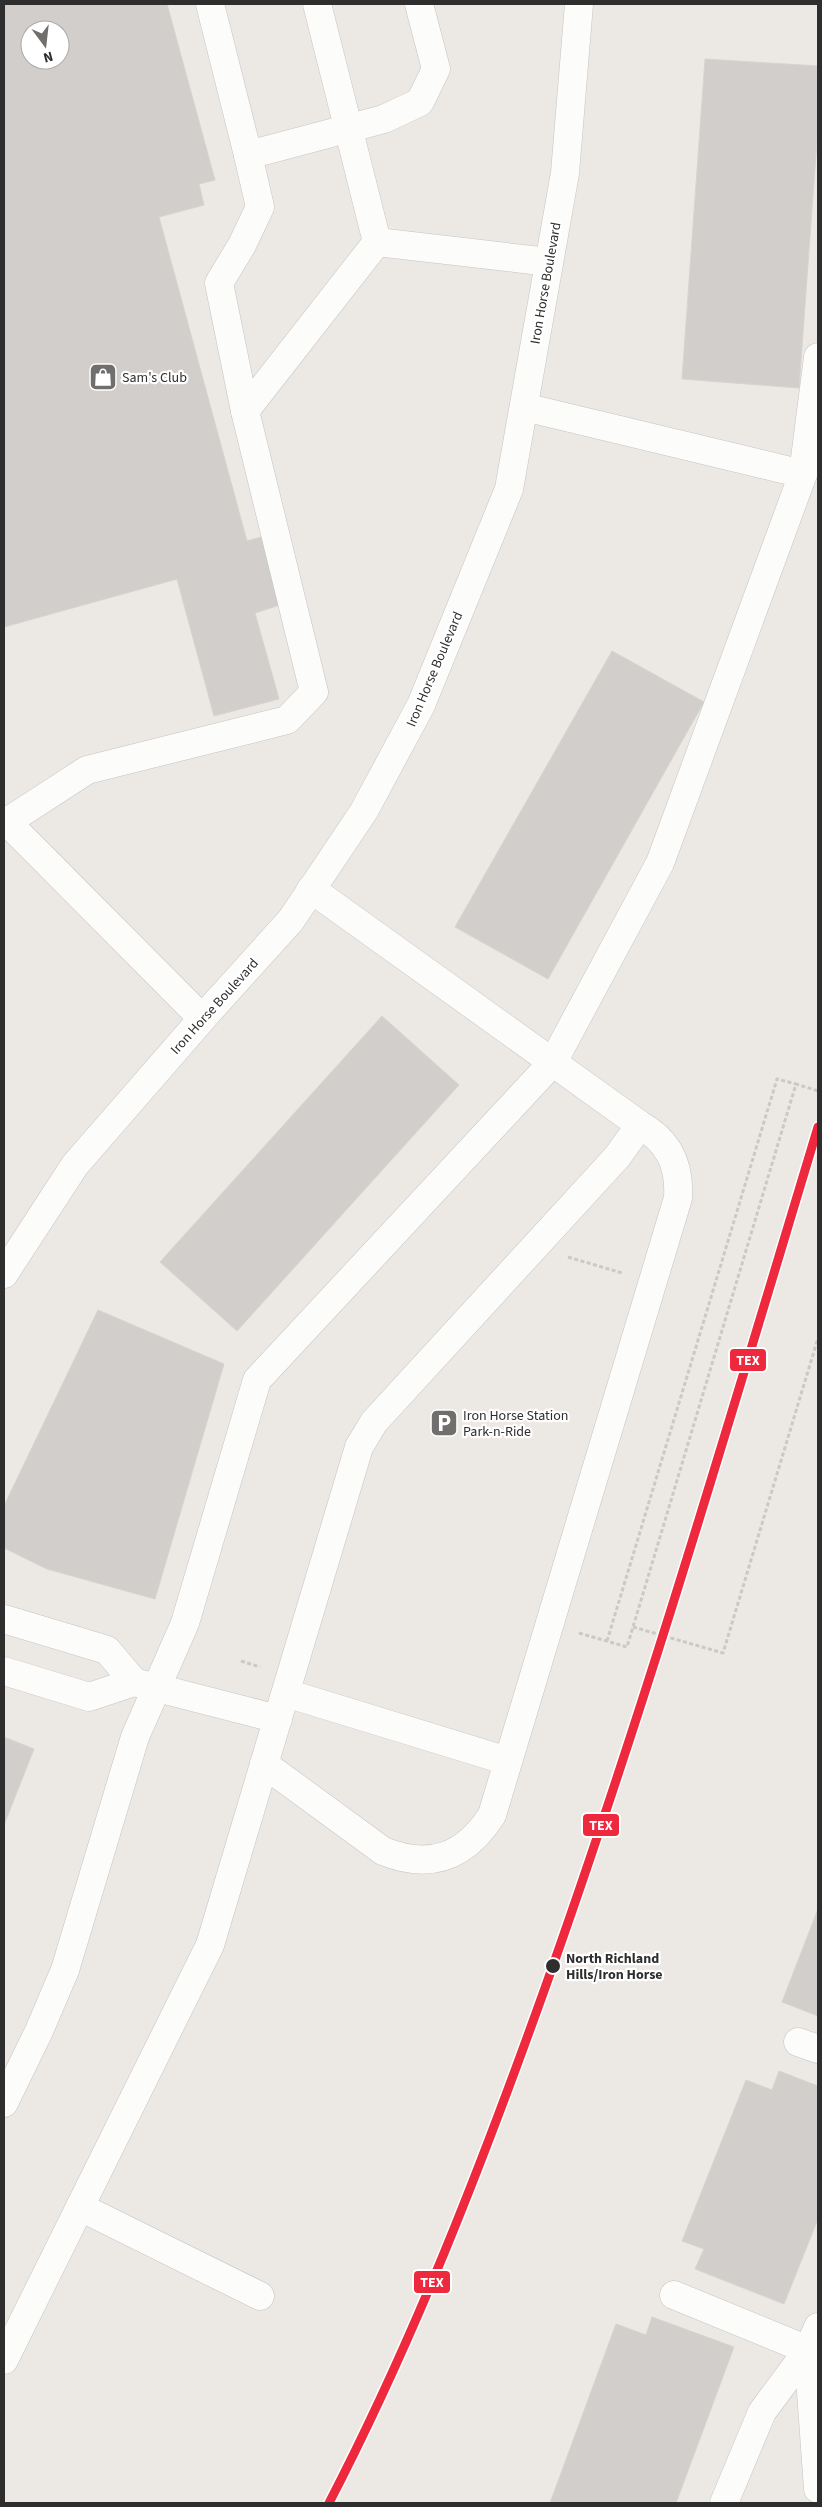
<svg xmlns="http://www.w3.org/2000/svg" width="822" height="2507" viewBox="0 0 822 2507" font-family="'Source Sans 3',sans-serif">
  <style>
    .building { fill: #d1cecb; stroke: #d7d4d0; fill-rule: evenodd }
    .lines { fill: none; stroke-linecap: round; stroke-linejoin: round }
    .minor-casing { stroke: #c5c4c5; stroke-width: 29 }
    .path { stroke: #c9c9c8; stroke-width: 3; stroke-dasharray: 4 2.5; stroke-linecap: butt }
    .minor { stroke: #fcfcfb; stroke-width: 28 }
    .rail-1-casing { stroke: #fff; stroke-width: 12 }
    .rail-1 { stroke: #ee293d; stroke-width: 9 }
    .stop-dot { fill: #2e2e2e; stroke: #fff; stroke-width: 2 }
    .labels { text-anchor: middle; stroke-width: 4.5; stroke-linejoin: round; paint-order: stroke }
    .street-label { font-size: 14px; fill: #2e2e2e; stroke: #fff }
    .poi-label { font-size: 14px; fill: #2e2e2e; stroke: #fff; text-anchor: start }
    .stop-label { font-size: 14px; font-weight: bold; fill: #2e2e2e; stroke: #fff; text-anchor: start }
    .line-badge { stroke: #fff; stroke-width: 2 }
    .badge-label { font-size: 14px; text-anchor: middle; font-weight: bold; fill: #fff }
  </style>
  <rect width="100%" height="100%" fill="#ece8e4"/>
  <g class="building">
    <path d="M4,4H167L215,180L199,184L204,205L159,217L247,541L264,536L283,604L255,613L279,699L214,716L177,579L4,627ZM30,30H60V60H30Z"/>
    <path d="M705,59L818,66V127L799,388L682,379Z"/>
    <path d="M612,651L704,702L548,979L455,927Z"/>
    <path d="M382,1016L459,1085L237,1331L160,1262Z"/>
    <path d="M98,1310L224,1364L155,1599L47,1569L4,1548V1506Z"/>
    <path d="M4,1737L34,1749L4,1825Z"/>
    <path d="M818,1909V2016L782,2002Z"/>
    <path d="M779,2071L818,2086V2219L784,2304L695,2269L704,2249L682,2241L746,2080L772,2090Z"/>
    <path d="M652,2317L734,2347L676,2503H550L616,2324L646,2335Z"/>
  </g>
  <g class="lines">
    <g class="minor-casing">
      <g id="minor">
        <path d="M210,4L248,155"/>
        <path d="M317,4L377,242L549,262"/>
        <path d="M524,407L803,474"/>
        <path d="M245,411L219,283L242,245L260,207L248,155L384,119L420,102L436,69L419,4"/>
        <path d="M202,1018L7,822L87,770L287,720L314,692L245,411L377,242"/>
        <path d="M4,1274L75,1165L208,1012L291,920L364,811L421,705L509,489L565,173L579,4"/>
        <path d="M4,1619L107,1650L134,1682"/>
        <path d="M4,1671L89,1697L134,1682L278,1719"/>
        <path d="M286,1693L508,1761"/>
        <path d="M264,1764L383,1851C430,1870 465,1857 492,1815L678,1198C680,1165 669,1141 640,1125"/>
        <path d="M798,2042L818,2049"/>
        <path d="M4,2103L39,2031L65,1970L135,1737L185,1623L257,1380L553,1062L660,863L803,474L818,357"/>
        <path d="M80,2207L260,2296"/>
        <path d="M674,2295L808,2350L818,2489"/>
        <path d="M4,2360L210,1945L359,1447L374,1422L617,1157L640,1125L311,889"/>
        <path d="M724,2503L762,2412L808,2350L818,2327"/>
      </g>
    </g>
    <g class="path">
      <path d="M568,1257L622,1273"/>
      <path d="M633,1627L723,1653L818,1338"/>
      <path d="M579,1633L627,1647L796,1084L818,1091"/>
      <path d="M607,1641L777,1079L796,1084"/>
      <path d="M241,1661L260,1667"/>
    </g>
    <use href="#minor" class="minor"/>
    <g class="rail-1-casing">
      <path id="rail-1" d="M329,2503C415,2337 482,2164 545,1988C646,1705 731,1415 818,1127"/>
    </g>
    <use href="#rail-1" class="rail-1"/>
  </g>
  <defs>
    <g id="shop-square" transform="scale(1.4375)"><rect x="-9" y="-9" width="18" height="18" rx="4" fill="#706f6e" stroke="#fff"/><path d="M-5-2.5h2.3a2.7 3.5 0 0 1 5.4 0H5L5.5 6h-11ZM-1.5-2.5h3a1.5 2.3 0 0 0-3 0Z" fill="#fff"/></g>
    <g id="parking-square" transform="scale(1.4375)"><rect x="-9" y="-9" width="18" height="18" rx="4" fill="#706f6e" stroke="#fff"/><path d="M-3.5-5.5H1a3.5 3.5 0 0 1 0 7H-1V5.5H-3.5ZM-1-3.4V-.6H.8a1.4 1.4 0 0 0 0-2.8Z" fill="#fff"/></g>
  </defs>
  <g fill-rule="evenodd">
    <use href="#shop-square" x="103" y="377"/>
    <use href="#parking-square" x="444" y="1423"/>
  </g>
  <circle class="stop-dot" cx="553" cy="1966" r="8"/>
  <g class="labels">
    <g class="street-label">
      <text transform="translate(545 283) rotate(-80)" y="5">Iron Horse Boulevard</text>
      <text transform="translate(434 669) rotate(-67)" y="5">Iron Horse Boulevard</text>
      <text transform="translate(214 1006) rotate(-48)" y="5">Iron Horse Boulevard</text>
    </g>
    <g class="poi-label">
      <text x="122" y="382">Sam's Club</text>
      <text x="463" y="1420">Iron Horse Station<tspan x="463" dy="16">Park-n-Ride</tspan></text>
    </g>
    <g class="stop-label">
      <text x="566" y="1963">North Richland<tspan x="566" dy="16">Hills/Iron Horse</tspan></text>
    </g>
  </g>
  <g class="line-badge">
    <rect x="729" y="1348" width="38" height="24" rx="5" fill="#ee293d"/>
    <rect x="582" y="1813" width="38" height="24" rx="5" fill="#ee293d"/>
    <rect x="413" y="2270" width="38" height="24" rx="5" fill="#ee293d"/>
  </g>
  <g class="badge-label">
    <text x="748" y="1365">TEX</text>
    <text x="601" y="1830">TEX</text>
    <text x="432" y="2287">TEX</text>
  </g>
  <rect width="822" height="2507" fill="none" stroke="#2e2e2e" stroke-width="10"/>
  <g transform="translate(45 45) rotate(165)"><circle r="24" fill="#ffffff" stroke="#ababab"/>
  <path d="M0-4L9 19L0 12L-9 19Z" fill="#706f6e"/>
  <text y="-8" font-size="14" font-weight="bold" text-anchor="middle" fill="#2e2e2e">N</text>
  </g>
</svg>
